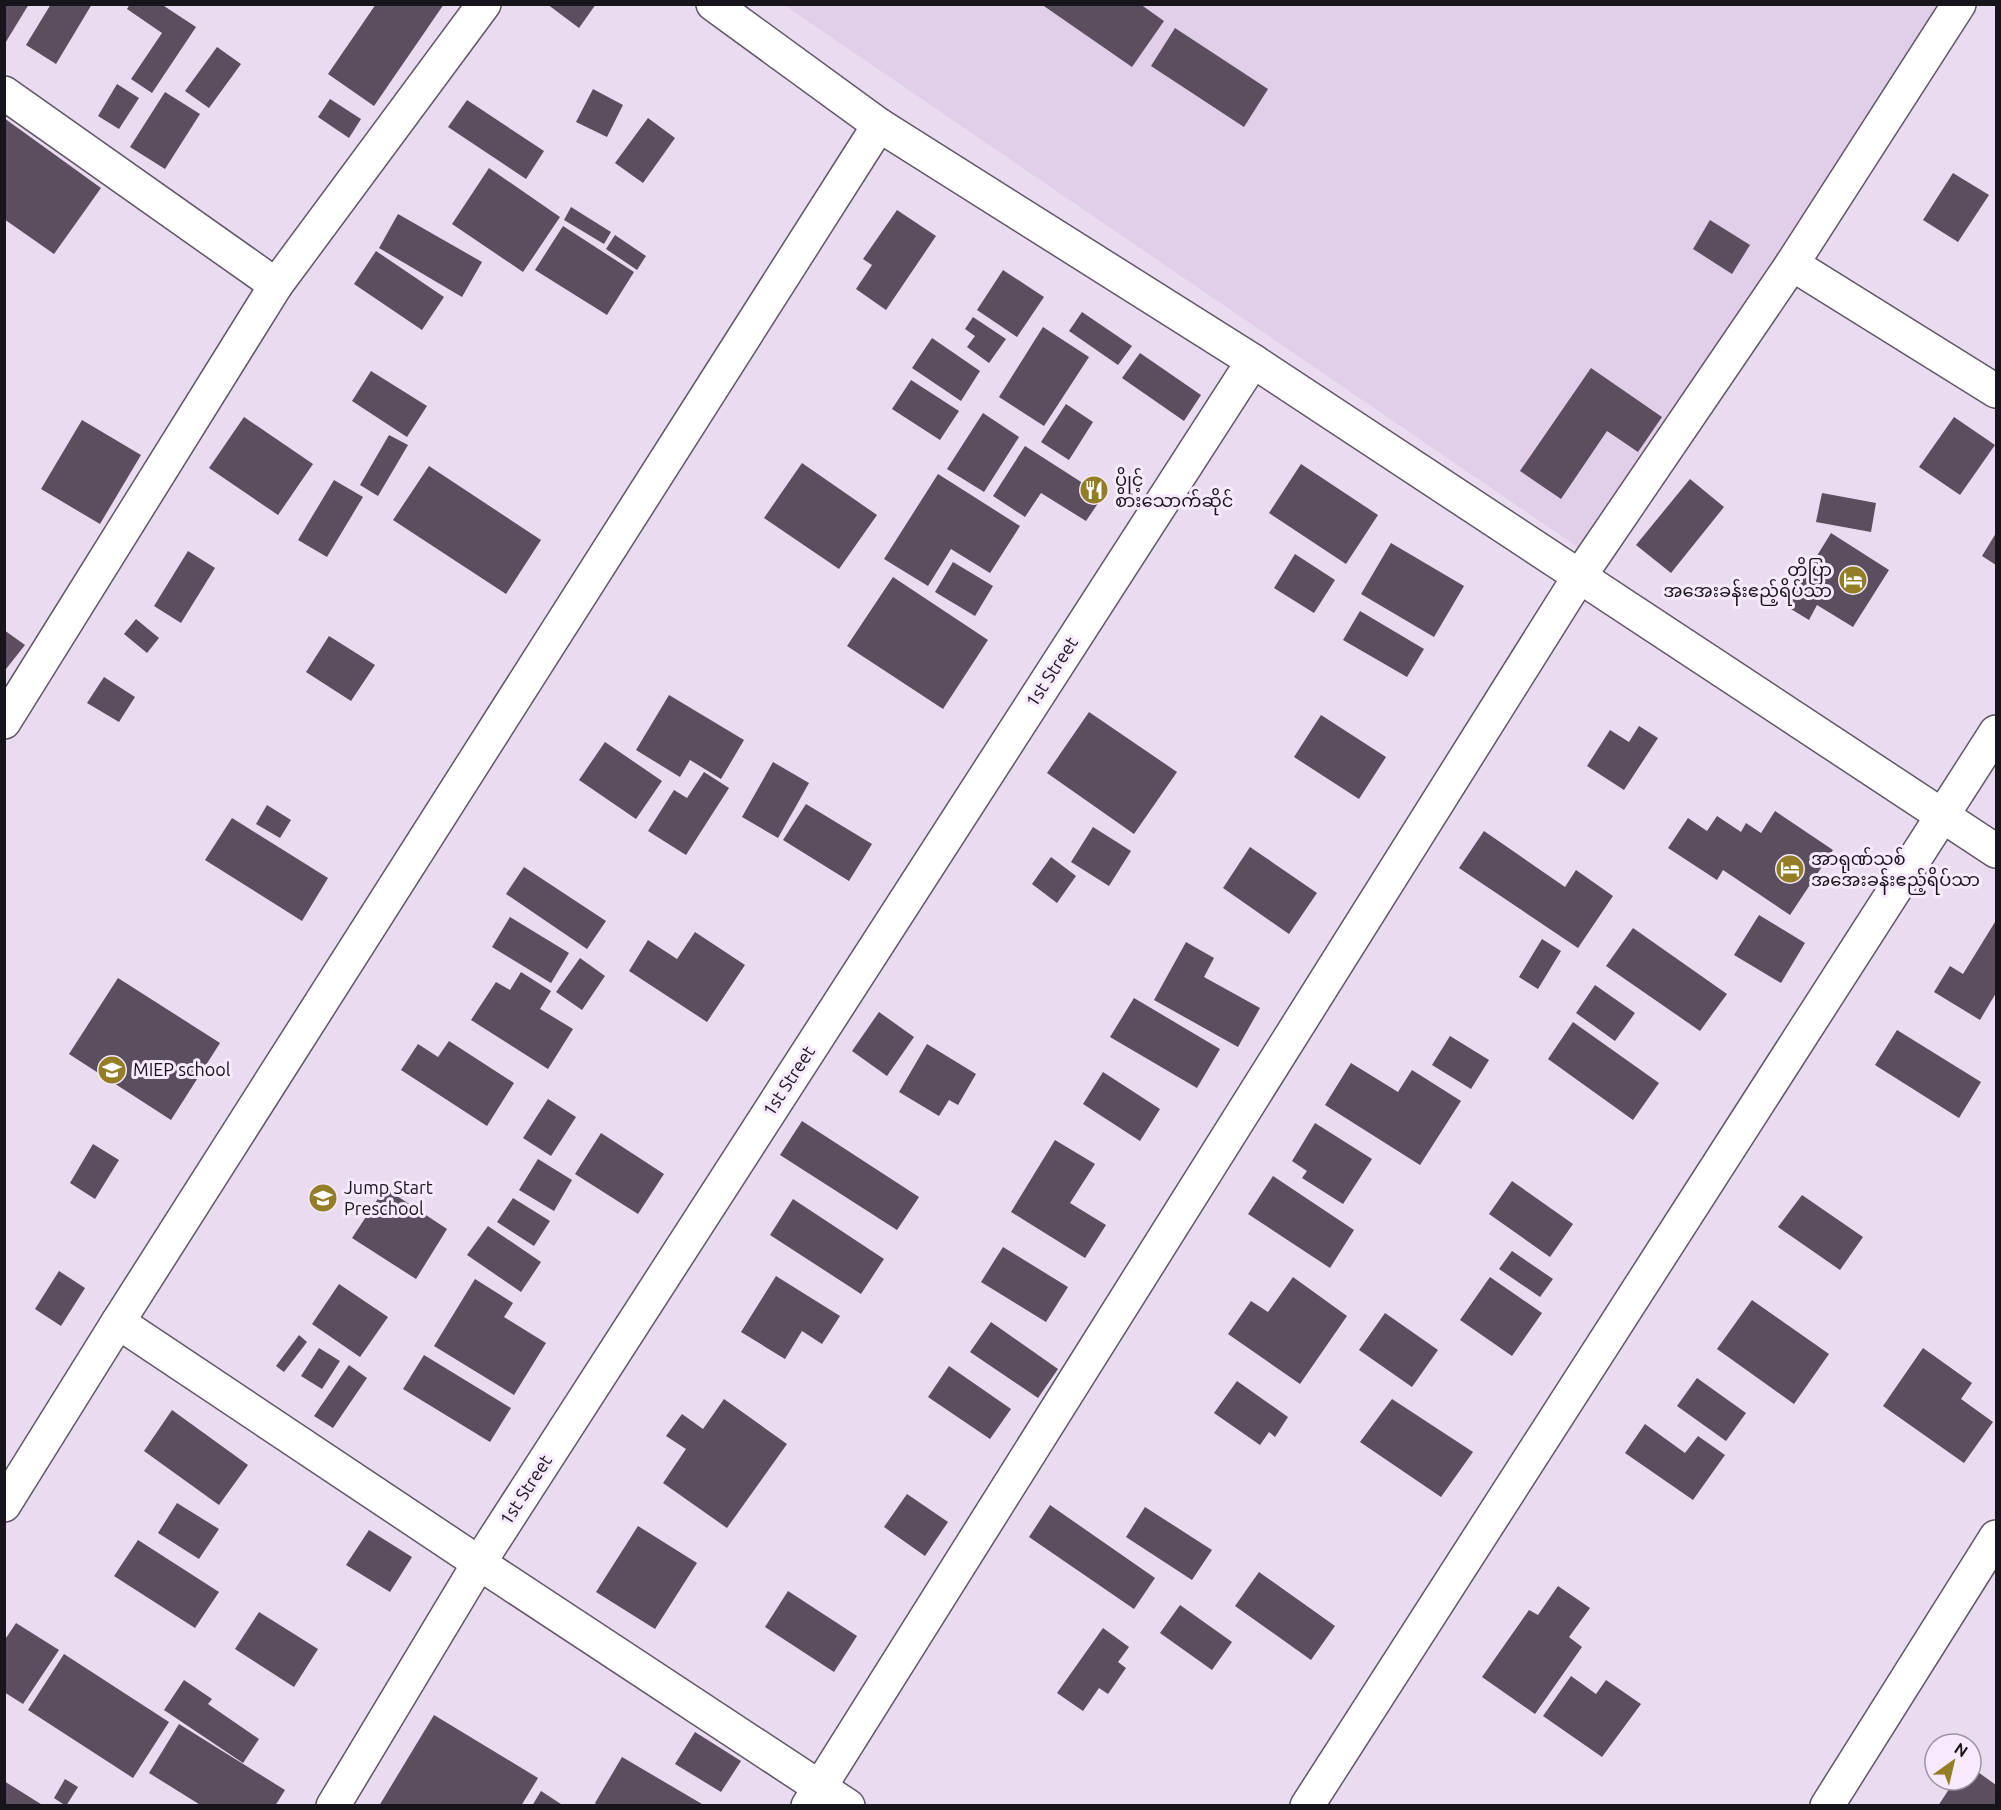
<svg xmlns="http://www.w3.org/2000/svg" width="2001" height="1810" viewBox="0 0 2001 1810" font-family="Ubuntu,'Noto Sans Myanmar',sans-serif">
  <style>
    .built { fill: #e1cfe9 }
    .building { fill: #5a4e5f }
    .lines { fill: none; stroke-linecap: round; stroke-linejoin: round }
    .minor-casing { stroke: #615566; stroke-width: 36 }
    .minor { stroke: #fff; stroke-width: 33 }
    .labels { text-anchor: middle; stroke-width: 6; stroke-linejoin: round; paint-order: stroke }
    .poi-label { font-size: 18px; fill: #18141b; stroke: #f7e9fe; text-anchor: start }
    .street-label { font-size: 18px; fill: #18141b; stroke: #f7e9fe }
  </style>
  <rect width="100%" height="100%" fill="#eadcf0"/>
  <path class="built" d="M784,5H1948L1601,563Z"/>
  <g class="building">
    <path d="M4,4H29L4,45Z"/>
    <path d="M51,4H92L56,64L26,45Z"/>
    <path d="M130,4H161L196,27L152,93L131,79L162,33L127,9Z"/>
    <path d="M376,4H444L374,106L328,74Z"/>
    <path d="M547,4H596L579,28Z"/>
    <path d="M1041,4H1140L1164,21L1132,67Z"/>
    <path d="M1175,28L1268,89L1244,127L1151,66Z"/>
    <path d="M217,47L241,64L209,108L185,91Z"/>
    <path d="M117,84L139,98L119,129L98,116Z"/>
    <path d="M593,89L623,105L607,137L576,122Z"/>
    <path d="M165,92L200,114L165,169L130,147Z"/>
    <path d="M330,99L361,119L349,138L318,117Z"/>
    <path d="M467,100L544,151L526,179L448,127Z"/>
    <path d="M4,118L101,188L54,254L4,219Z"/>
    <path d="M648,118L675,138L643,183L615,163Z"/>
    <path d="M489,168L560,217L523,272L452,224Z"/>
    <path d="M1953,173L1989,195L1958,242L1923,220Z"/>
    <path d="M571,207L611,232L604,244L564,220Z"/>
    <path d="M897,210L936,236L886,310L856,289L872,265L863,259Z"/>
    <path d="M398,214L482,262L462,297L379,248Z"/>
    <path d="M1710,220L1750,245L1732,274L1693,249Z"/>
    <path d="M563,226L634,272L607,315L535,270Z"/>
    <path d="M615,235L646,256L637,270L606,249Z"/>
    <path d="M376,251L444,297L422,330L354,284Z"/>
    <path d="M1003,270L1044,297L1017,337L977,310Z"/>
    <path d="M1082,312L1132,346L1118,365L1069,331Z"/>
    <path d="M973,317L1006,339L989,363L967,347L975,336L965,329Z"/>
    <path d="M1043,327L1089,357L1044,426L999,397Z"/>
    <path d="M932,338L980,371L961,401L912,368Z"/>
    <path d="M1140,353L1201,395L1184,421L1122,378Z"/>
    <path d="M1591,368L1662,417L1638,452L1607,431L1561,499L1520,471Z"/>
    <path d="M371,371L427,406L407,437L352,401Z"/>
    <path d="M911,380L959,411L940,440L892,409Z"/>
    <path d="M1066,404L1093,422L1069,460L1041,442Z"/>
    <path d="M983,413L1019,437L984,492L947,469Z"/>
    <path d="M244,417L313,464L278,515L209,468Z"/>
    <path d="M1954,417L1995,445L1960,495L1919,467Z"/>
    <path d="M82,420L141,455L100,524L41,489Z"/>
    <path d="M389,435L408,445L378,496L360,485Z"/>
    <path d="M1025,446L1103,496L1086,521L1041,493L1025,517L993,496Z"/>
    <path d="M802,463L877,515L839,569L764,518Z"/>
    <path d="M1301,464L1378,515L1346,564L1269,513Z"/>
    <path d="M429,466L541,540L506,594L393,520Z"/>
    <path d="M938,474L1020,526L990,573L951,549L928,586L884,559Z"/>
    <path d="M1690,479L1724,507L1671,573L1636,545Z"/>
    <path d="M334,480L363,497L327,557L298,540Z"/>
    <path d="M1822,493L1876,503L1871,532L1816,522Z"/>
    <path d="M1831,533L1889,570L1853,627L1817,605L1809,620L1786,606Z"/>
    <path d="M1996,533V565L1982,556Z"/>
    <path d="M1391,543L1464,586L1434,637L1361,594Z"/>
    <path d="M188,551L215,568L181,623L154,606Z"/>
    <path d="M1295,554L1335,580L1314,613L1274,588Z"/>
    <path d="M953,562L993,586L975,616L935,592Z"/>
    <path d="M893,577L988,640L943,709L847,646Z"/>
    <path d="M1360,611L1424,649L1407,677L1343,640Z"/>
    <path d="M136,619L159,638L147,653L124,634Z"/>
    <path d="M4,630L25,645L6,669L4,668Z"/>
    <path d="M329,636L375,665L351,701L306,672Z"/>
    <path d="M104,677L135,697L119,722L87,703Z"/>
    <path d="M669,695L744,740L721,779L690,760L680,777L636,750Z"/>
    <path d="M1089,712L1177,772L1134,834L1047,773Z"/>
    <path d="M1321,715L1386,757L1359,799L1294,757Z"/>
    <path d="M1639,726L1658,738L1624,790L1587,766L1610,730L1629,742Z"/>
    <path d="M605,742L662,781L636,819L579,780Z"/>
    <path d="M773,762L809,783L778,838L742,817Z"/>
    <path d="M704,772L729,788L686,855L648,831L674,790L687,798Z"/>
    <path d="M806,804L872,844L849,881L783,840Z"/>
    <path d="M267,805L291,820L280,838L256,824Z"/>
    <path d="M1775,811L1833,850L1790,915L1723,870L1717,880L1668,848L1688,818L1707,831L1717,816L1741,832L1746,823L1761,833Z"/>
    <path d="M232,818L328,878L302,921L205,860Z"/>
    <path d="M1093,827L1131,851L1109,886L1071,862Z"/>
    <path d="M1484,831L1565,887L1576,870L1613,896L1578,948L1459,868Z"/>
    <path d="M1250,847L1317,893L1289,934L1223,888Z"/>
    <path d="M1051,857L1076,876L1057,903L1032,884Z"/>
    <path d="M524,867L606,921L587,949L506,894Z"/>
    <path d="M1759,915L1805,943L1781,983L1734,955Z"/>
    <path d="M510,917L569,953L551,983L492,947Z"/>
    <path d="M1995,922L1996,923V993L1980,1020L1934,992L1950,966L1963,974Z"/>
    <path d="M1633,928L1727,994L1700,1031L1606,966Z"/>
    <path d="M695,932L745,965L707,1022L629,971L648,940L677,959Z"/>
    <path d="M1542,939L1561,951L1538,989L1519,977Z"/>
    <path d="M1186,942L1214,958L1204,977L1260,1008L1238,1047L1154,1000Z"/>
    <path d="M580,958L605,976L582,1010L556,992Z"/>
    <path d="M521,972L551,991L540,1009L573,1029L548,1069L471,1020L496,982L510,990Z"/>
    <path d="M118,978L220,1043L171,1120L69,1054Z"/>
    <path d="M1595,985L1635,1013L1615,1041L1576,1013Z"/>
    <path d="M1134,998L1220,1049L1197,1088L1110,1037Z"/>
    <path d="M879,1012L914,1037L887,1076L852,1051Z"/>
    <path d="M1573,1022L1659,1083L1633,1120L1548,1059Z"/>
    <path d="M1897,1030L1981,1082L1959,1118L1875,1065Z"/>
    <path d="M1450,1036L1489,1060L1471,1089L1432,1065Z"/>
    <path d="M449,1041L514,1083L487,1126L401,1070L418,1044L438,1057Z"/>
    <path d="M927,1044L976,1074L958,1105L949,1100L939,1116L899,1092Z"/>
    <path d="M1351,1063L1398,1092L1412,1070L1461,1101L1420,1165L1325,1105Z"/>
    <path d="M1103,1072L1160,1109L1140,1141L1083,1104Z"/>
    <path d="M548,1099L576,1117L551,1156L523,1138Z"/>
    <path d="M802,1121L919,1197L897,1230L780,1155Z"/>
    <path d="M1315,1123L1372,1159L1343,1204L1302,1178L1307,1171L1292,1161Z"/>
    <path d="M601,1133L664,1174L638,1214L575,1174Z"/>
    <path d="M1055,1140L1095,1164L1070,1203L1106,1225L1085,1258L1011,1212Z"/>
    <path d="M93,1144L119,1160L95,1199L70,1183Z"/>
    <path d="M538,1159L572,1180L554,1211L519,1190Z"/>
    <path d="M1273,1176L1354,1230L1330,1268L1248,1214Z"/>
    <path d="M1512,1181L1573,1224L1550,1257L1489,1214Z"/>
    <path d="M385,1188L447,1229L416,1279L352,1238Z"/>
    <path d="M1802,1195L1863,1237L1840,1270L1778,1227Z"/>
    <path d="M513,1198L550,1221L534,1246L497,1222Z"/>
    <path d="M793,1199L884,1259L861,1294L770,1235Z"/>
    <path d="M488,1226L541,1262L521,1292L467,1255Z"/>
    <path d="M1003,1247L1068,1287L1046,1322L981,1282Z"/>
    <path d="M1512,1251L1553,1279L1540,1297L1499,1269Z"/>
    <path d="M59,1271L85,1288L61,1326L35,1309Z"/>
    <path d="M776,1276L840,1316L822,1344L802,1331L785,1359L741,1332Z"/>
    <path d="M1293,1277L1347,1316L1300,1384L1228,1334L1251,1301L1268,1312Z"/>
    <path d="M1490,1277L1542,1313L1512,1356L1460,1320Z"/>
    <path d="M475,1279L513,1303L504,1317L546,1343L514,1395L434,1346Z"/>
    <path d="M339,1284L388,1317L360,1357L312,1324Z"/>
    <path d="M1752,1300L1829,1354L1794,1404L1717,1349Z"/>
    <path d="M1385,1313L1438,1350L1412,1387L1359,1350Z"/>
    <path d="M991,1322L1058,1369L1038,1398L970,1352Z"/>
    <path d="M299,1335L307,1342L284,1372L276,1366Z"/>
    <path d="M319,1348L340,1361L322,1389L301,1376Z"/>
    <path d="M1923,1348L1972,1383L1961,1399L1993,1422L1964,1463L1883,1406Z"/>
    <path d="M424,1355L511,1408L490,1442L403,1389Z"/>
    <path d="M349,1365L367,1378L333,1428L314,1416Z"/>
    <path d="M949,1366L1011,1409L990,1439L928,1397Z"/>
    <path d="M1697,1378L1746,1413L1726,1441L1677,1406Z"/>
    <path d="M1237,1381L1288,1417L1275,1437L1269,1432L1260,1445L1214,1413Z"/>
    <path d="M724,1399L787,1444L727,1528L663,1483L686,1449L666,1436L682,1414L703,1429Z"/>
    <path d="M1392,1399L1473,1452L1441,1497L1360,1442Z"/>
    <path d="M172,1410L248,1465L219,1505L144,1451Z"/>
    <path d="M1645,1424L1685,1453L1698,1436L1725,1455L1693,1500L1625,1453Z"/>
    <path d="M907,1494L948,1522L925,1556L884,1527Z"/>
    <path d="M177,1503L219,1529L199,1559L158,1533Z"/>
    <path d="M1050,1505L1155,1578L1134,1609L1029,1537Z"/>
    <path d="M1145,1507L1212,1550L1192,1580L1126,1537Z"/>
    <path d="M638,1526L697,1563L655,1629L596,1592Z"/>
    <path d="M369,1530L412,1557L390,1592L346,1565Z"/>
    <path d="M138,1540L219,1592L195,1628L114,1576Z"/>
    <path d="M1259,1572L1335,1626L1311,1660L1235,1606Z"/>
    <path d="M1558,1586L1590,1608L1569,1637L1582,1647L1535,1714L1482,1677L1529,1610L1538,1615Z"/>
    <path d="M788,1591L857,1636L834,1672L765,1627Z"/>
    <path d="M1180,1605L1232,1642L1212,1670L1160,1633Z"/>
    <path d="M259,1612L318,1649L294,1687L235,1649Z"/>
    <path d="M16,1623L59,1650L23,1704L4,1692V1641Z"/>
    <path d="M1103,1628L1129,1647L1118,1662L1126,1668L1108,1694L1099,1688L1083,1711L1057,1693Z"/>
    <path d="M64,1654L169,1722L133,1778L28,1710Z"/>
    <path d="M1571,1676L1596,1694L1606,1680L1641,1704L1602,1757L1543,1716Z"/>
    <path d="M184,1680L212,1699L208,1704L259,1739L243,1763L164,1710Z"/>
    <path d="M434,1715L538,1778L521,1806H379Z"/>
    <path d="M179,1724L285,1790L275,1806H202L149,1773Z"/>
    <path d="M695,1732L741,1761L721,1792L675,1764Z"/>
    <path d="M622,1757L702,1804L701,1806H598L595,1803Z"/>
    <path d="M1971,1767L1996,1785V1806H1938L1955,1780H1971Z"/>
    <path d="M65,1779L78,1787L66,1806L54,1798Z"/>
    <path d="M4,1781L44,1806H4Z"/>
    <path d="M541,1791L564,1806H532Z"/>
  </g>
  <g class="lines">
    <g class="minor-casing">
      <g id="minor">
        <path d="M713,4L879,125L1253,361L1996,851"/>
        <path d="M4,93L276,285"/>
        <path d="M1792,264L1996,391"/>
        <path d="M4,722L276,285L484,4"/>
        <path d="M118,1322L479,1563L848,1806"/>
        <path d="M4,1505L118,1322L879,125"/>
        <path d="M333,1806L479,1563L1253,361"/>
        <path d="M808,1806L1579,577L1792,264L1959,4"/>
        <path d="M1307,1806L1996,732"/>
        <path d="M1827,1806L1996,1537"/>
      </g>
    </g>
    <use href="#minor" class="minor"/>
  </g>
  <defs>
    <g id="restaurant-disc" transform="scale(1.5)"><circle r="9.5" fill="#937e25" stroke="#f7e9fe"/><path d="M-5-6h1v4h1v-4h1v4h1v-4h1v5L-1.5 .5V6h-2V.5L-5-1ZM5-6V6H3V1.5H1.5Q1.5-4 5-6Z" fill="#fff"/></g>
    <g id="hotel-disc" transform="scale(1.5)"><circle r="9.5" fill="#937e25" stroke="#f7e9fe"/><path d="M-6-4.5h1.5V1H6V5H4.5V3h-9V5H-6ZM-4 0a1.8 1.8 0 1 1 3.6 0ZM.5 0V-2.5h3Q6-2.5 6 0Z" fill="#fff"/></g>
    <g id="school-disc" transform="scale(1.5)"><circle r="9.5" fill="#937e25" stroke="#f7e9fe"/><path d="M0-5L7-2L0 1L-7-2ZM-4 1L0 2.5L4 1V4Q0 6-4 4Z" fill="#fff"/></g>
  </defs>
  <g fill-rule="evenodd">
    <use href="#restaurant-disc" x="1094" y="490"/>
    <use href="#hotel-disc" x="1853" y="580"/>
    <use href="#hotel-disc" x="1790" y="869"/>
    <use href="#school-disc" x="112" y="1070"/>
    <use href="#school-disc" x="323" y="1198"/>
  </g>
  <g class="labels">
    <g class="poi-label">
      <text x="1115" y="486">ပွိုင့်<tspan x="1115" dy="21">စားသောက်ဆိုင်</tspan></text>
      <text x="1832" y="576" text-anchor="end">တိပြာ<tspan x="1832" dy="21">အအေးခန်းဧည့်ရိပ်သာ</tspan></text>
      <text x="1811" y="865">အာရုဏ်သစ်<tspan x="1811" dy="21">အအေးခန်းဧည့်ရိပ်သာ</tspan></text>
      <text x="133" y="1076">MIEP school</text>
      <text x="344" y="1194">Jump Start<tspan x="344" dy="21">Preschool</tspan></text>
    </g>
    <g class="street-label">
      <text transform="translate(1052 672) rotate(-57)" y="6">1st Street</text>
      <text transform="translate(789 1081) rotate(-57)" y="6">1st Street</text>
      <text transform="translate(526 1490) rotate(-57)" y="6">1st Street</text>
    </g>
  </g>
  <rect width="2001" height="1810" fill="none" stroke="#18141b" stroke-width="12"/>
  <g transform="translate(1953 1762) rotate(34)"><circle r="28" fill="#f7e9fe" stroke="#9e94a3" stroke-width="1.5"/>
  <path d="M0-4.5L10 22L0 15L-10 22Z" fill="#937e25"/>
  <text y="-9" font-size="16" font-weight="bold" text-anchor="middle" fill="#18141b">N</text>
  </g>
</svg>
